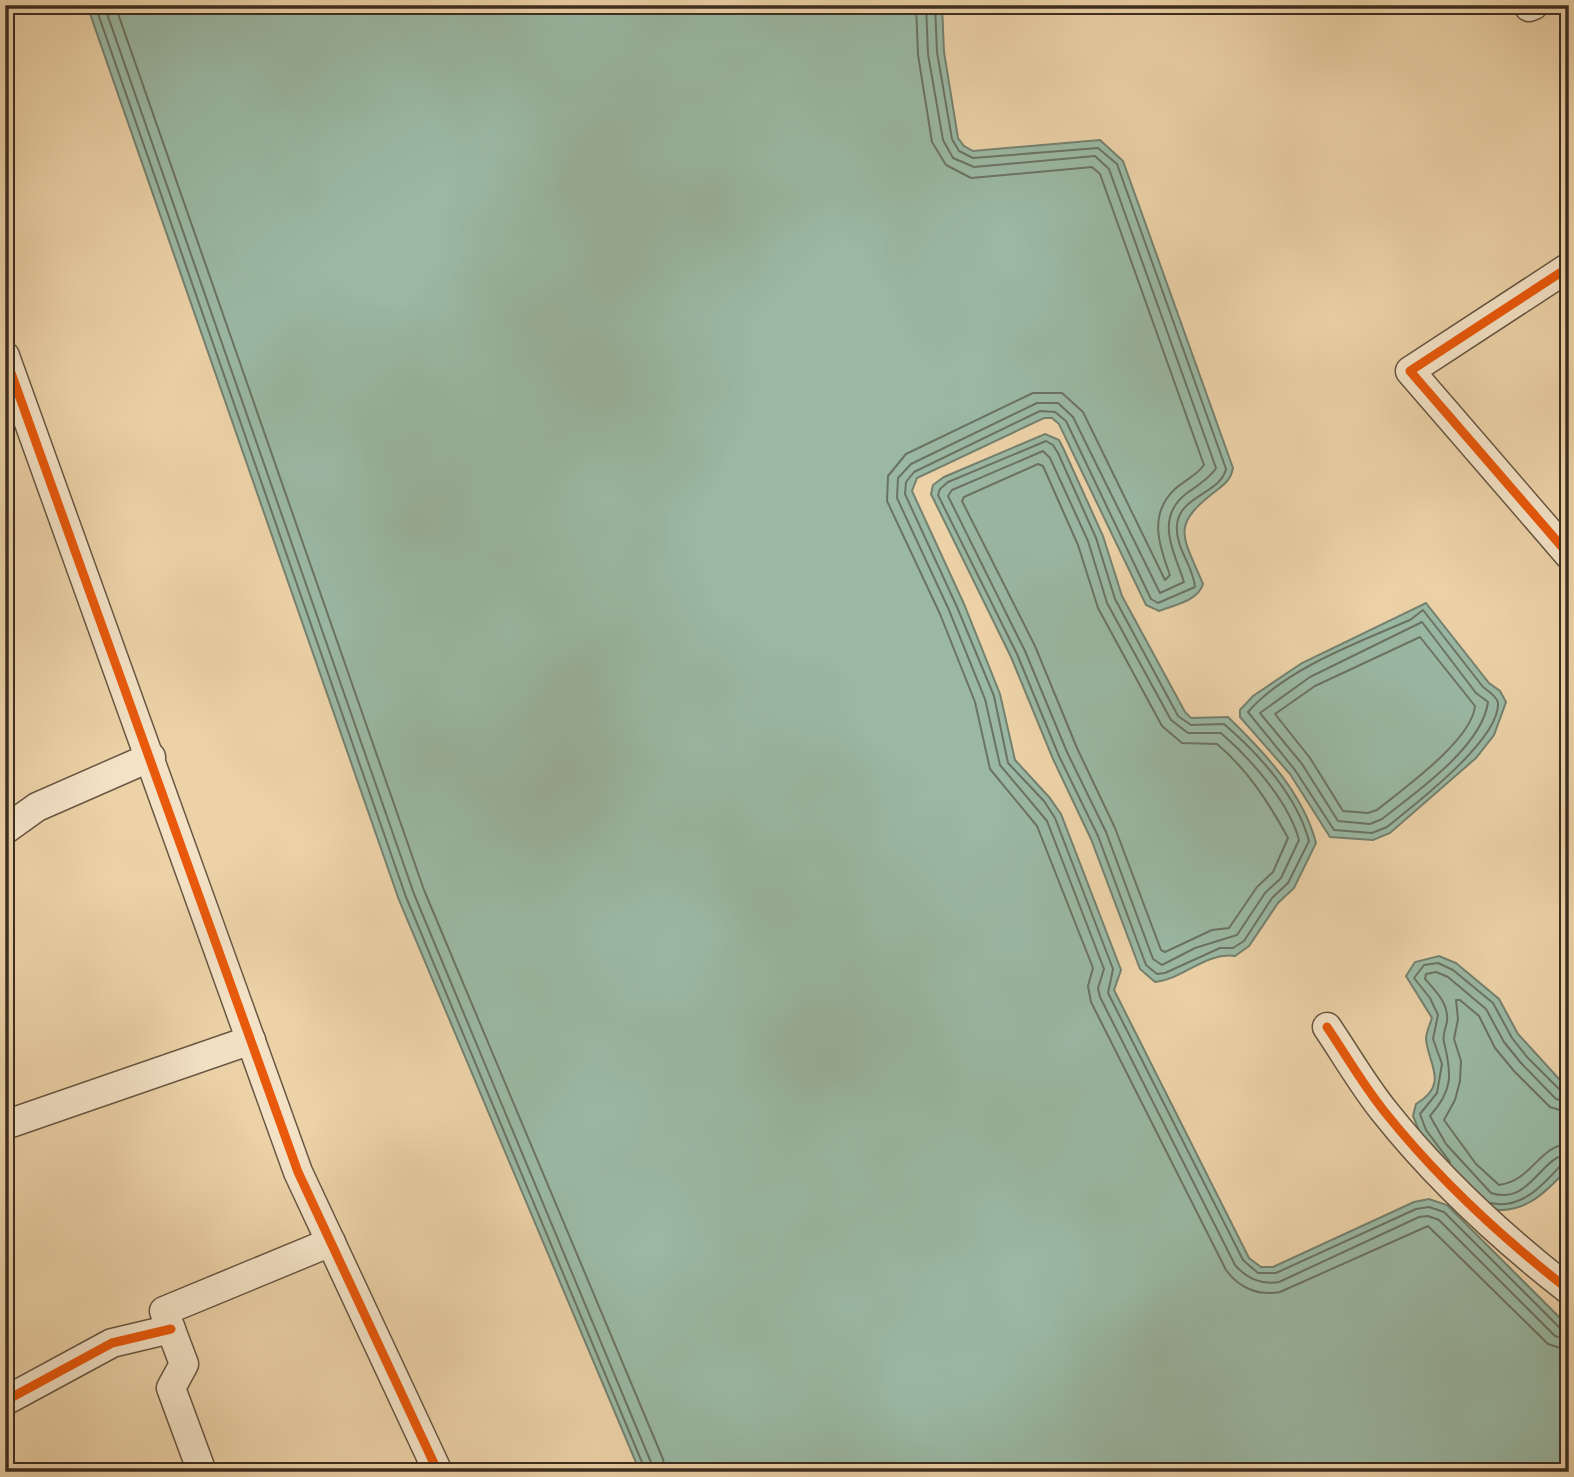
<svg xmlns="http://www.w3.org/2000/svg" width="1574" height="1477" viewBox="0 0 1574 1477" font-family="'Gentium Book Plus',serif">
  <style>
    .water { fill: #9ab8a4; stroke: #74816f; stroke-width: 2 }
    .lines { fill: none; stroke-linecap: round; stroke-linejoin: round }
    .shore { stroke: #6b7362; stroke-width: 2 }
    .minor-casing { stroke: #685742; stroke-width: 31 }
    .minor { stroke: #f3e2c6; stroke-width: 28 }
    .cycleway-casing { stroke: #f3e2c6; stroke-width: 13 }
    .cycleway { stroke: #e8590c; stroke-width: 9 }
  </style>
  <rect width="100%" height="100%" fill="#edd2a8"/>
  <filter id="stains"><feTurbulence type="fractalNoise" baseFrequency=".00286" numOctaves="4"/><feColorMatrix values="0 0 0 0 .2 0 0 0 0 .09 0 0 0 0 .02 0 0 0 .5 -.17"/></filter>
  <radialGradient id="worn" r=".72"><stop offset=".6" stop-color="#630" stop-opacity="0"/><stop offset="1" stop-color="#630" stop-opacity=".3"/></radialGradient>
  <g class="water">
    <path d="M87,5H942L944,52L958,138L964,146L973,151L1100,140L1123,161L1233,468C1231,479 1226,483 1217,490C1170,526 1182,534 1203,584C1198,601 1174,605 1159,611L1146,605L1059,424L1052,418H1044L917,478L912,491L964,604L1000,694L1015,760L1049,797L1061,814L1121,970L1114,990L1249,1258L1261,1267H1273L1414,1202L1429,1199L1447,1205L1569,1327V1472H640L399,900Z"/>
    <path d="M1045,434L1059,440L1064,450L1103,536L1122,596L1185,712L1191,718L1228,717C1264,752 1303,793 1316,843L1294,888L1278,903L1249,946L1235,956C1205,952 1184,979 1155,982L1140,969L1091,839L1053,759L1011,657L931,494L933,485L944,477Z"/>
    <path d="M1426,603L1489,683L1500,691L1506,702L1494,735L1476,758L1390,833L1373,840L1330,837L1290,774L1240,717V710L1253,696L1302,663Z"/>
    <path d="M1439,956L1456,963L1499,999L1518,1034L1569,1090V1167C1545,1194 1522,1217 1484,1208L1420,1133L1413,1116L1416,1104C1450,1084 1428,1064 1426,1039C1426,1033 1430,1024 1432,1018L1406,976L1415,962Z"/>
  </g>
  <g class="lines">
    <g class="shore">
      <path d="M95,5L406,897L646,1472"/>
      <path d="M104,5L414,894L655,1472"/>
      <path d="M115,5L424,890L663,1459L665,1472"/>
      <path d="M916,5L918,55L932,142L946,165L971,178L1092,167L1100,174L1204,465C1197,475 1184,481 1175,489C1148,514 1159,546 1170,575L1165,580L1083,412L1062,393H1033L906,454L888,476L887,501L940,614L975,702L990,769L1037,826L1093,968L1088,986L1091,1002L1226,1270C1239,1288 1258,1296 1280,1292L1428,1226L1548,1344L1569,1351"/>
      <path d="M926,5L928,54L943,140L953,158L974,167L1095,156L1109,169L1216,468C1210,478 1197,486 1187,493C1154,518 1174,551 1184,582L1160,593L1073,417L1058,403H1037L911,464L898,478L897,498L949,610L985,699L1000,765L1047,821L1104,969L1098,988L1100,997L1235,1265C1247,1279 1261,1285 1279,1282L1419,1217L1428,1216L1439,1220L1555,1336L1569,1340"/>
      <path d="M935,5L937,52L952,139L959,151L973,158L1098,148L1117,164L1226,469C1221,493 1179,496 1177,525C1175,548 1193,565 1195,587L1158,603L1151,599L1066,421L1055,412L1040,411L914,472L906,482L905,494L957,607L994,696L1008,763L1044,801L1055,818L1113,969L1108,993L1243,1260L1258,1273H1276L1416,1209L1429,1207L1444,1212L1561,1329L1569,1332"/>
      <path d="M1046,441L1053,445L1058,453L1096,538L1115,599L1178,716L1191,725L1224,724C1259,754 1297,796 1309,841L1288,883L1272,898L1244,941L1233,948H1220L1165,973L1157,974L1146,965L1098,836L1059,756L1017,654L938,495L940,489L948,482Z"/>
      <path d="M1043,451L1050,458L1088,541L1107,603L1171,720L1188,733H1221C1250,758 1289,802 1299,840L1281,878L1265,893L1237,935L1195,948L1162,965L1153,959L1106,832L1067,752L1025,651L948,496L952,490Z"/>
      <path d="M1038,464L1043,466L1078,545L1098,608L1162,726L1182,743L1217,744C1248,770 1269,803 1288,838L1273,872L1257,887L1229,928L1212,930L1165,952L1161,950L1115,828L1077,748L1035,646L962,501L964,497Z"/>
      <path d="M1423,610L1483,687C1488,691 1497,696 1498,703C1500,740 1414,805 1387,827L1372,833L1334,830L1295,770L1248,712C1285,669 1359,642 1410,620Z"/>
      <path d="M1422,622L1476,693L1488,702C1482,747 1416,792 1382,819L1370,824L1338,821L1302,764L1260,713L1310,677Z"/>
      <path d="M1420,637L1475,706C1472,740 1403,789 1377,810L1368,813L1343,811L1310,758L1275,714L1315,686Z"/>
      <path d="M1569,1102L1556,1099L1521,1063L1504,1042L1486,1009L1448,977L1436,972L1426,974L1425,979C1435,990 1449,1004 1447,1021C1446,1028 1442,1035 1444,1042C1452,1075 1453,1090 1430,1116L1446,1144L1491,1193C1530,1206 1540,1156 1569,1154"/>
      <path d="M1569,1113L1550,1107L1514,1071L1495,1048L1479,1016L1460,1000H1456L1458,1019L1454,1039L1461,1061L1460,1081L1455,1100L1444,1120L1476,1164L1499,1185C1532,1181 1539,1145 1569,1144"/>
      <path d="M1450,1162L1426,1130L1420,1114L1437,1093L1442,1064L1433,1039L1438,1015L1430,998L1414,978L1424,965L1438,963L1453,970L1493,1003L1512,1038L1527,1057L1561,1091L1569,1093"/>
      <path d="M1491,1203C1521,1210 1543,1185 1561,1165L1569,1163"/>
    </g>
    <g class="minor-casing">
      <g id="minor">
        <path d="M1529,7L1534,5"/>
        <path d="M1569,267L1410,371L1569,555"/>
        <path d="M5,356L298,1172L438,1472"/>
        <path d="M5,830L37,807L151,757"/>
        <path d="M1327,1027C1346,1055 1363,1085 1384,1111C1438,1179 1501,1237 1569,1290"/>
        <path d="M5,1125L251,1040"/>
        <path d="M5,1401L112,1343L171,1329"/>
        <path d="M202,1472L171,1388L184,1364L164,1311L331,1242"/>
      </g>
    </g>
    <use href="#minor" class="minor"/>
    <g class="cycleway-casing">
      <g id="cycleway">
        <path d="M1569,267L1410,371L1569,555"/>
        <path d="M5,356L298,1172L438,1472"/>
        <path d="M1327,1027C1346,1055 1363,1085 1384,1111C1438,1179 1501,1237 1569,1290"/>
        <path d="M5,1401L112,1343L171,1329"/>
      </g>
    </g>
    <use href="#cycleway" class="cycleway"/>
  </g>
  <rect width="1574" height="1477" fill="none" stroke="#edd2a8" stroke-width="28"/>
  <rect x="7" y="7" width="1560" height="1463" fill="none" stroke="#3c2e20" stroke-width="3.5"/>
  <rect x="14" y="14" width="1546" height="1449" fill="none" stroke="#3c2e20" stroke-width="2"/>
  <rect width="100%" height="100%" filter="url(#stains)"/>
  <rect width="100%" height="100%" fill="url(#worn)"/>
</svg>
